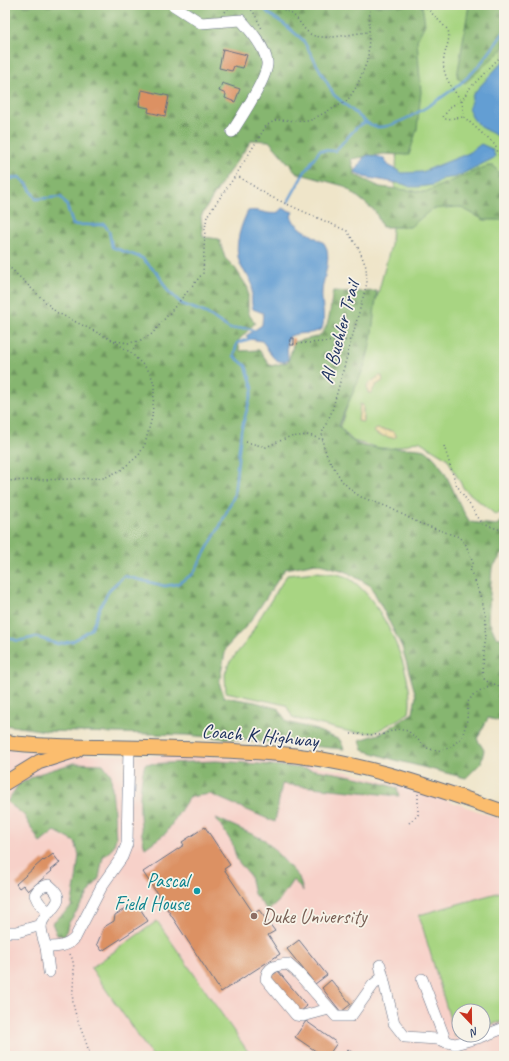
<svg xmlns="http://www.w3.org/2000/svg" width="509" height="1061" viewBox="0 0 509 1061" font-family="Caveat,sans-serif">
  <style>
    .built { fill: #f7d1c9; fill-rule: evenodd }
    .grass { fill: #a8d582; stroke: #628270 }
    .forest { fill: url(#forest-firs); stroke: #507267 }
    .sand { fill: url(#sand-dots); stroke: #84847e }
    .water { fill: #639ed3; stroke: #3f6698 }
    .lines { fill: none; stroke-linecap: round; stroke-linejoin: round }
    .stream { stroke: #639ed3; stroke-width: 2.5 }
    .building { fill: #dc9164 }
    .minor-casing { stroke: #656f83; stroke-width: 12 }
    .major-casing { stroke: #656f83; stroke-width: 16 }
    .path { stroke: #656f83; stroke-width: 1.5; stroke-dasharray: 1 3; stroke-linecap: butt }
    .minor { stroke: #fff; stroke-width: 11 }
    .major { stroke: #fbbd6e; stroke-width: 14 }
    .culture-dot { fill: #0f9aa8; stroke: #f7f3e8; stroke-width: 1.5 }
    .education-dot { fill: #8d6e63; stroke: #f7f3e8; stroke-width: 1.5 }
    .labels { text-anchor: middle; stroke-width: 3.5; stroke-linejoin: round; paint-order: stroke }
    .street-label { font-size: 20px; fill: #1b2f5e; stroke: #f7f3e8 }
    .culture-label { font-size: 20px; fill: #0d838f; stroke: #f7f3e8; text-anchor: end }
    .education-label { font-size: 20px; fill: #785e54; stroke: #f7f3e8; text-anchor: start }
  </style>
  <defs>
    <pattern id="forest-firs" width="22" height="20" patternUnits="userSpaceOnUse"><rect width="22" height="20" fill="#86b670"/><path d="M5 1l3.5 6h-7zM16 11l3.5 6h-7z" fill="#6d945f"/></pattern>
    <pattern id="sand-dots" width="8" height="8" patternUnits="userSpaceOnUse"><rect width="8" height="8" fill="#eeda9e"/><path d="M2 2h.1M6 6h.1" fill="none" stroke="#ccbb8a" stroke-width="1.8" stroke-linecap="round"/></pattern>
  </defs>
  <rect width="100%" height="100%" fill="#f7f3e8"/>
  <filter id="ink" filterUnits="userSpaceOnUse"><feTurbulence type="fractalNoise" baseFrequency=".025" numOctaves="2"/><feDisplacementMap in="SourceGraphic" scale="8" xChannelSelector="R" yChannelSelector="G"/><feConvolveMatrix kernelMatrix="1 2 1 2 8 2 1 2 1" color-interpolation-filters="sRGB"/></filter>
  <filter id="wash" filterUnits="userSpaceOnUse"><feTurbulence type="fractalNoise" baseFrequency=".012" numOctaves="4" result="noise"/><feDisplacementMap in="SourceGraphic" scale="16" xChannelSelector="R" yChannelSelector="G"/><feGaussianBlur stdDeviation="0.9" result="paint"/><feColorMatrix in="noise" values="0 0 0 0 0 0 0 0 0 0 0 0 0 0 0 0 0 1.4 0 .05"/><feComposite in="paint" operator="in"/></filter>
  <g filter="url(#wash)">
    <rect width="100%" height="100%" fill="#efe5c9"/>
    <path class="built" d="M5,749L56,754L225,757L305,764L358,774L432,795L504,820V1056H5ZM459,1011H483V1035H459Z"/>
    <g class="grass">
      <path d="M398,5H504V510L496,515L464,489L447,458L419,441L387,450L353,441L340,427L350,398L391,245L399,121Z"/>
      <path d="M316,572C325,573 336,573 344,576C379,590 417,677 409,713L374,733L351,732L293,718L286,705L226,692L225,674L229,663L249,638L259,619L287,575Z"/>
      <path d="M504,891V1021L483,1027V1011H459V1035L455,1036L419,915Z"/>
      <path d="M157,921L251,1056H152L91,968Z"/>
    </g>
    <g class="forest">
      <path d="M5,5H422L425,24L417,40L421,92L417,129L409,155L383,154L351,159L355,175L380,187L425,192L487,166H494L504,180V220H484L460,207L432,209L410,227H382L375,211L344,186L297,173L269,141L252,140L226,176L201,216L203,237L219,239L225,258L235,268L248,288V313L255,323L238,341L240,351L259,350L271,366L288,362L294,342C301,340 309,339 316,337C331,332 330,304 333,291L352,292L377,291C373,317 373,347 362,372C355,391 345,407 339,426C343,430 346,437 351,440C369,455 417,443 428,452C449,469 454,500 470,522L496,525L504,520V552L492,568L488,619L496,637L504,639V722L488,718L477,739L484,750L481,763L466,778L395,760L363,750L360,740L382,733L413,713L416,696L402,647L371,586L345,571L316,563L285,569L250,622L226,648L219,683L224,697L255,702L279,709L287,722L314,729L340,740L344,749L186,735L46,731L5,725Z"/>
      <path d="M469,5H504V48L465,83L457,77Z"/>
      <path d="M216,761C276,765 339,769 397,788L399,796L282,784L275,822L210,794L189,797L166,833L145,848C138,825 138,786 145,764Z"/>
      <path d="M74,763L103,764L111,775L116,838L113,848L103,857L99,878L68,924L65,936L57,935L52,923L71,907L76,880L79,855L75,842L55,831L40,843L24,815L7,802L18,785L38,774Z"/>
      <path d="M216,818L265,840L299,877L303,891L293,880L278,902L268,911L254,894L250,876L237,860L232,843Z"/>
    </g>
    <g class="sand">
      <path d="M379,376H382L383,381L376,385L371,393H368L367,385Z"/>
      <path d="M360,404L363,405V422L358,421Z"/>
      <path d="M377,429L392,431L397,436L393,438L378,435L373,431Z"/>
    </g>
    <g class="water">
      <path d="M504,60V139C490,132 472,126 469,108L473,94Z"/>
      <path d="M481,144L492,149L495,156L494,158L456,177L442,179L433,185L418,187H410L403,184L364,177L355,172L364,157L369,155L384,158L388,165L402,173L422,172L469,153Z"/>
      <path d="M282,208L293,212L291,216L294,222L302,229L324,243C333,257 323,277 322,292C321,304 326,317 322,329C310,336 303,331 290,336L287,343L288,360L284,362C270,361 270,350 262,341L250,339L246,336L262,325L263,313L253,309C250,299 253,293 252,284C251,279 245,273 242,268C232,250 240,227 248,211C261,208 274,220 282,208Z"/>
    </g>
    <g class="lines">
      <g class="stream">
        <path d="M261,5L269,14L284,24L303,40L334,95L366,122"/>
        <path d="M5,180L19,177L27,184L36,199L61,197L67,206L73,225C84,224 93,226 104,224L109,231L112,247L142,258L158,274L168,291L182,304L206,313L230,329L247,328L255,331"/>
        <path d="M288,202L304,173L320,150L335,151L357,127L366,122C369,124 374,126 377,127C400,129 456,89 472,73C484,61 494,46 504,32"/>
        <path d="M5,636L18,641L36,637L58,644L73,641L91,629L101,605L110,589L124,576L165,586L177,584L193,574L220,526L234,496L241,431L253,388L246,366L234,356L237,343L252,338"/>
      </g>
    </g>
    <g id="blocks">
      <g class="building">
        <path d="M223,49L247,55L243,68L234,66L232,71L219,68Z"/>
        <path d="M222,83L240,89L235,102L225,98L226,94L219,91Z"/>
        <path d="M142,90L169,96L165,116L148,112L149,108L139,106Z"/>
        <path d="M291,338H294V345H290Z"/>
        <path d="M205,827L230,865L224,869L254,914L259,910L275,931L268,935L280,954L221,992L143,872L184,845L182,842Z"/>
        <path d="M53,854L60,863L51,870L52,871L28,891L23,885L19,888L16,884L43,860L44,861Z"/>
        <path d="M136,902L148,921L102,951L97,944L104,927L114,921L115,915Z"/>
        <path d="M299,940L327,975L315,984L287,949Z"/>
        <path d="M278,971L307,1006L299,1013L270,977Z"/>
        <path d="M331,980L351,1004L341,1012L322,988Z"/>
        <path d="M306,1021L337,1043L328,1056H323L295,1037Z"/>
        <path d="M348,1049L356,1056H342Z"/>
      </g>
    </g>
  </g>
  <g filter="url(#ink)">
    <use href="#blocks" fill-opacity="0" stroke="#656f83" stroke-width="1"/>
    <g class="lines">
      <g class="minor-casing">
        <g id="minor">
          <path d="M173,5L201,23L241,20C251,31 265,47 267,62C269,76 240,119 232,132"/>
          <path d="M5,932H17L41,925"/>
          <path d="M46,947C44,941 41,933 41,926C42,910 73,904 49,885C42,886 38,888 35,895C38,903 42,908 50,912"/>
          <path d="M380,965L394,1023L405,1037L437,1039L455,1044L481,1037L504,1028"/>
          <path d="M49,972L46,947C57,947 67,947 75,938L103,884L122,857L127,844L129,748"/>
          <path d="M422,979L446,1042"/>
          <path d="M329,1009L303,1016L296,1015L266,979C267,967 276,965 288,964L297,972L336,1016H351L373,985L383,977"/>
        </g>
      </g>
      <g class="major-casing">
        <g id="major">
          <path d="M5,742C36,747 68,746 98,747C155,748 211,749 267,753C350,758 427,785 504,812"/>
          <path d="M5,783L39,762L77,750"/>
        </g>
      </g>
      <g class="path">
        <path d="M216,5H227"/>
        <path d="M245,5L253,11L262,29"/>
        <path d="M273,5C280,8 286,10 293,15C301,21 304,33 315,36C332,40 352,33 369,32"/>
        <path d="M424,5L448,30C451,40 445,49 444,58C441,74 452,89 462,101L451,106L443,117L446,119L464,117"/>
        <path d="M225,12L231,5"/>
        <path d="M504,53L468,90L462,101L464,117L495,145L504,167"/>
        <path d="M236,175L269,196L347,231L359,249L366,267L367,283L332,411L322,433L323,444L327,456L342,481L352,491L361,497L388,507L419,523L459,537L466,545L473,563L470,569C475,583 483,596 485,610C488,632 480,655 483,678L488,682L504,689"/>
        <path d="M5,263L56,312L114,341L131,353L150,372L154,384V394L152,417L145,444L139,455L121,470L104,478L5,481"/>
        <path d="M116,341L128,343L139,341"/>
        <path d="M293,344L352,340"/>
        <path d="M131,353L139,341L152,334L203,273L205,229L207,216L236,175L266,126L276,120L309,121L347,101L357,86L368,59L370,5"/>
        <path d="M246,442L266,447L289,437L309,435L323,440"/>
        <path d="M444,446L456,484L477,516L483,524L504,531"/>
        <path d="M351,734L381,735L397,729L408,731L427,748L437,751L449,748L462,738L467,720L468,702L473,695L495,684"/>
        <path d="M409,823L418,815V794"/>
        <path d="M70,954C78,968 71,987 73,1003C76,1021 86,1038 90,1056"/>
      </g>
      <use href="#minor" class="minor"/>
      <use href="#major" class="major"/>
    </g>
  </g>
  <circle class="culture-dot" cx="197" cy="891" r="4"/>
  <circle class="education-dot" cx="254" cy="916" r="4"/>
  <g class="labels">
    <g class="street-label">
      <text transform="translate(339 332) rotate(-75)" y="7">Al Buehler Trail</text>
      <text transform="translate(260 735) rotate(5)" y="7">Coach K Highway</text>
    </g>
    <g class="culture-label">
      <text x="189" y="887">Pascal<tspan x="189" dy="23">Field House</tspan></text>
    </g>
    <g class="education-label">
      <text x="262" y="923">Duke University</text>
    </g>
  </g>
  <rect width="509" height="1061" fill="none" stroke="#f7f3e8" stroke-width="20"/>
  <g transform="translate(471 1023) rotate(158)"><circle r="19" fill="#f7f3e8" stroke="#9fa5b1"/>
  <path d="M0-3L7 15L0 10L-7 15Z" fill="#c8321e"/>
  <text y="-6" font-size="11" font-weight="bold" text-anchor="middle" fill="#1b2f5e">N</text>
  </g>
</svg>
